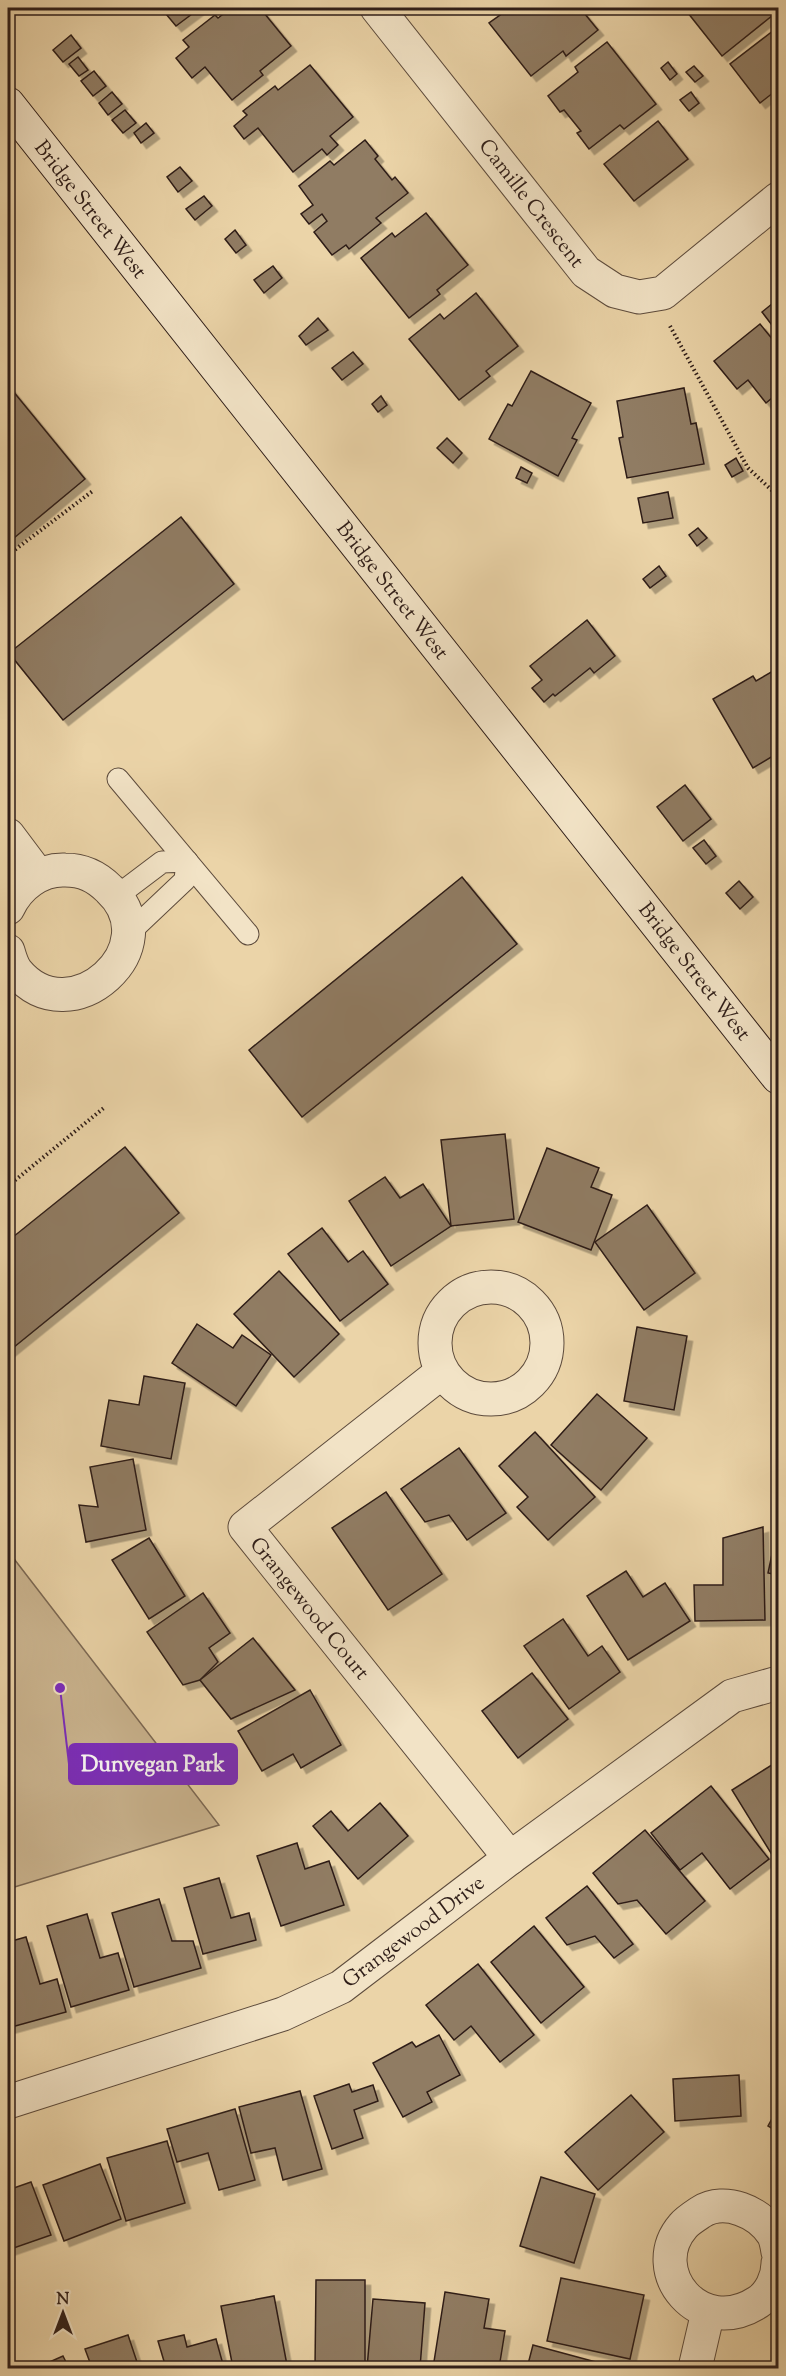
<svg xmlns="http://www.w3.org/2000/svg" width="786" height="2376" viewBox="0 0 786 2376" font-family="'Sorts Mill Goudy',serif">
  <style>
    .green { fill: #cbb590; stroke: #7c6954; stroke-width: 1.5 }
    .building { fill: #907c63; stroke: #2e1d18; stroke-width: 1.5; filter: url(#shadow) }
    .lines { fill: none; stroke-linecap: round; stroke-linejoin: round }
    .lane-casing { stroke: #5d4b3c; stroke-width: 23 }
    .street-casing { stroke: #5d4b3c; stroke-width: 35 }
    .secondary-casing { stroke: #2e1d18; stroke-width: 35 }
    .path { stroke: #2e1d18; stroke-width: 4; stroke-dasharray: 1.5 3; stroke-linecap: butt }
    .lane { stroke: #f2e3c6; stroke-width: 21 }
    .street { stroke: #f2e3c6; stroke-width: 33 }
    .secondary { stroke: #f2e3c6; stroke-width: 33 }
    .labels { text-anchor: middle; stroke-width: 6; stroke-linejoin: round; paint-order: stroke }
    .street-label { font-size: 21px; fill: #2e1d18; stroke: #f2e3c6 }
    .leader { fill: none; stroke: #7b2cbf; stroke-width: 2 }
    .callout-dot { fill: #7b2cbf; stroke: #f2e3c6; stroke-width: 2 }
    .callout { fill: #7b2cbf; stroke: #7b2cbf; stroke-width: 2 }
    .callout-label { font-size: 22px; text-anchor: middle; font-weight: bold; fill: #fff }
  </style>
  <defs>
    <filter id="shadow"><feDropShadow dx="5.5" dy="5.5" stdDeviation="0" flood-color="#0004"/></filter>
  </defs>
  <rect width="100%" height="100%" fill="#ebd4a8"/>
  <filter id="stains"><feTurbulence type="fractalNoise" baseFrequency=".00333" numOctaves="4"/><feColorMatrix values="0 0 0 0 .2 0 0 0 0 .09 0 0 0 0 .02 0 0 0 .5 -.17"/></filter>
  <radialGradient id="worn" r=".72"><stop offset=".6" stop-color="#630" stop-opacity="0"/><stop offset="1" stop-color="#630" stop-opacity=".3"/></radialGradient>
  <path class="green" d="M8,1551L219,1825L8,1889Z"/>
  <g class="building">
    <path d="M161,8H200L176,26Z"/>
    <path d="M231,8H260L291,46L260,71L263,75L232,100L205,67L192,78L176,58L189,47L183,40L215,15L218,18Z"/>
    <path d="M510,8H580L598,30L566,56L563,51L531,76L489,23Z"/>
    <path d="M694,8H775L778,11L722,56L688,13Z"/>
    <path d="M778,27V89L760,103L730,64Z"/>
    <path d="M71,35L81,48L63,62L53,50Z"/>
    <path d="M607,42L656,104L624,129L620,125L589,149L577,133L581,131L564,110L560,112L548,96L578,72L575,67Z"/>
    <path d="M78,57L88,70L79,76L69,64Z"/>
    <path d="M668,62L677,74L670,80L661,68Z"/>
    <path d="M310,65L353,117L330,136L338,145L327,155L322,149L293,172L258,128L244,139L234,126L247,115L243,111L275,86L278,90Z"/>
    <path d="M694,66L703,76L695,82L686,72Z"/>
    <path d="M94,71L106,86L93,96L81,81Z"/>
    <path d="M112,92L122,104L108,115L99,103Z"/>
    <path d="M691,92L699,103L689,111L680,100Z"/>
    <path d="M125,110L136,123L123,133L112,120Z"/>
    <path d="M658,121L688,159L634,201L604,164Z"/>
    <path d="M146,123L154,133L141,143L134,133Z"/>
    <path d="M365,140L378,156L375,159L392,180L395,177L408,193L376,218L381,223L349,249L346,245L332,255L314,232L327,221L322,214L309,224L301,214L313,205L299,186L330,161L334,165Z"/>
    <path d="M180,167L192,181L178,192L167,177Z"/>
    <path d="M204,196L212,206L195,220L186,209Z"/>
    <path d="M426,213L468,265L437,290L440,294L409,318L361,258L392,233L395,237Z"/>
    <path d="M235,230L246,245L236,253L225,239Z"/>
    <path d="M273,266L282,278L264,293L254,280Z"/>
    <path d="M476,293L518,346L486,371L490,376L459,400L409,339L440,314L444,319Z"/>
    <path d="M778,299V333L762,312Z"/>
    <path d="M318,318L328,330L306,345L299,336Z"/>
    <path d="M760,324L778,346V393L766,403L748,380L737,389L714,361Z"/>
    <path d="M353,352L363,364L342,380L332,368Z"/>
    <path d="M531,371L591,403L572,438L577,440L558,476L489,439L508,404L512,406Z"/>
    <path d="M8,385L85,479L8,543Z"/>
    <path d="M684,388L691,424L696,423L704,464L627,478L619,438L623,437L617,401Z"/>
    <path d="M381,396L387,405L378,412L372,404Z"/>
    <path d="M447,438L462,453L453,463L437,448Z"/>
    <path d="M736,458L743,471L732,477L725,465Z"/>
    <path d="M521,467L532,473L527,483L516,478Z"/>
    <path d="M668,492L673,518L643,523L638,498Z"/>
    <path d="M181,517L234,584L63,720L9,653Z"/>
    <path d="M698,528L707,538L697,546L689,535Z"/>
    <path d="M659,566L666,576L650,588L643,579Z"/>
    <path d="M587,620L615,656L594,673L590,668L555,696L553,694L544,702L532,688L542,680L530,666Z"/>
    <path d="M778,668V753L753,768L713,699L753,676L756,681Z"/>
    <path d="M685,785L711,819L683,841L657,807Z"/>
    <path d="M704,840L716,856L706,864L693,848Z"/>
    <path d="M462,877L517,944L302,1117L249,1050Z"/>
    <path d="M739,881L753,897L740,909L726,893Z"/>
    <path d="M505,1134L514,1219L451,1226L441,1140Z"/>
    <path d="M125,1147L179,1213L8,1352V1241Z"/>
    <path d="M547,1148L599,1168L591,1187L612,1195L591,1250L518,1222Z"/>
    <path d="M385,1177L400,1198L423,1184L451,1226L391,1266L349,1201Z"/>
    <path d="M647,1205L695,1273L644,1310L595,1242Z"/>
    <path d="M322,1228L348,1262L363,1251L388,1284L340,1321L288,1254Z"/>
    <path d="M279,1271L339,1334L294,1377L234,1314Z"/>
    <path d="M197,1324L233,1348L242,1335L271,1355L236,1406L172,1363Z"/>
    <path d="M637,1327L687,1336L674,1410L624,1401Z"/>
    <path d="M144,1376L185,1383L171,1459L101,1446L109,1400L139,1405Z"/>
    <path d="M597,1394L647,1438L601,1490L551,1445Z"/>
    <path d="M535,1432L595,1497L548,1540L517,1507L528,1497L499,1466Z"/>
    <path d="M459,1448L506,1513L467,1540L449,1515L425,1522L401,1489Z"/>
    <path d="M133,1459L146,1530L86,1542L79,1505L98,1507L90,1467Z"/>
    <path d="M386,1492L442,1574L388,1610L332,1528Z"/>
    <path d="M778,1526V1575L768,1573Z"/>
    <path d="M763,1527L765,1620L695,1621L694,1585H723V1538Z"/>
    <path d="M149,1538L185,1596L149,1619L112,1560Z"/>
    <path d="M626,1571L643,1597L665,1583L690,1621L628,1660L587,1596Z"/>
    <path d="M203,1593L230,1633L209,1648L218,1662L200,1680L183,1685L147,1632Z"/>
    <path d="M563,1619L588,1656L602,1646L620,1672L569,1709L524,1646Z"/>
    <path d="M253,1638L295,1690L231,1719L200,1680Z"/>
    <path d="M532,1673L568,1719L518,1758L482,1711Z"/>
    <path d="M310,1690L341,1745L301,1768L293,1754L262,1771L238,1731Z"/>
    <path d="M778,1761V1855L774,1858L732,1790Z"/>
    <path d="M711,1786L769,1859L730,1889L702,1853L680,1870L651,1833Z"/>
    <path d="M380,1803L408,1836L358,1879L313,1826L331,1811L348,1831Z"/>
    <path d="M645,1830L705,1901L666,1934L637,1900L618,1904L593,1873Z"/>
    <path d="M297,1843L305,1869L329,1861L344,1905L281,1926L257,1856Z"/>
    <path d="M219,1878L231,1918L249,1913L256,1940L203,1954L184,1888Z"/>
    <path d="M587,1886L633,1944L614,1958L595,1936L567,1945L546,1918Z"/>
    <path d="M159,1899L172,1941H193L201,1968L134,1987L112,1913Z"/>
    <path d="M87,1914L100,1958L118,1953L129,1990L71,2007L47,1926Z"/>
    <path d="M534,1926L584,1987L541,2023L491,1962Z"/>
    <path d="M26,1937L40,1984L57,1979L66,2012L8,2028V1942Z"/>
    <path d="M478,1964L534,2035L500,2062L471,2026L454,2040L426,2005Z"/>
    <path d="M439,2035L460,2075L427,2092L432,2102L403,2117L373,2063L412,2042L416,2047Z"/>
    <path d="M739,2075L741,2116L675,2121L673,2079Z"/>
    <path d="M349,2084L352,2092L373,2085L378,2101L354,2110L363,2138L332,2149L314,2096Z"/>
    <path d="M300,2091L322,2169L283,2180L275,2148L251,2153L239,2107Z"/>
    <path d="M631,2095L664,2132L598,2190L565,2152Z"/>
    <path d="M778,2108V2132L768,2126Z"/>
    <path d="M235,2109L255,2180L219,2190L208,2153L177,2162L167,2129Z"/>
    <path d="M167,2141L185,2203L126,2221L107,2158Z"/>
    <path d="M100,2164L121,2219L64,2241L43,2185Z"/>
    <path d="M541,2177L595,2194L574,2263L520,2246Z"/>
    <path d="M31,2182L51,2235L8,2250V2190Z"/>
    <path d="M561,2278L644,2295L630,2359L547,2341Z"/>
    <path d="M316,2280H365V2368H315Z"/>
    <path d="M445,2292L489,2299L484,2328L505,2331L499,2368H433Z"/>
    <path d="M274,2296L287,2365L270,2368H233L221,2306Z"/>
    <path d="M373,2299L425,2303L420,2368H367Z"/>
    <path d="M128,2335L139,2368H92L85,2349Z"/>
    <path d="M184,2335L187,2347L216,2339L224,2368H166L158,2341Z"/>
    <path d="M533,2345L618,2368H527Z"/>
    <path d="M63,2356L69,2368H36Z"/>
  </g>
  <g class="lines">
    <g class="lane-casing">
      <g id="lane">
        <path d="M118,779L248,934"/>
        <path d="M117,896L162,862L187,861L185,880L128,934"/>
      </g>
    </g>
    <g class="street-casing">
      <g id="street">
        <path d="M377,8L586,272L615,291L639,297L663,293L778,199"/>
        <path d="M8,835L38,875"/>
        <path d="M8,908C18,886 40,869 65,870C83,870 96,876 109,889C171,946 71,1037 17,972C13,967 10,958 8,951"/>
        <circle cx="491" cy="1343" r="56"/>
        <path d="M442,1372L245,1527L510,1858"/>
        <path d="M8,2102L283,2014L341,1987L510,1858L732,1696L778,1683"/>
        <path d="M778,2252C777,2246 776,2239 773,2234C759,2212 725,2197 701,2212C695,2216 687,2221 683,2226C644,2271 700,2340 758,2302C770,2294 778,2278 778,2263"/>
        <path d="M695,2368L708,2312"/>
      </g>
    </g>
    <g class="secondary-casing">
      <path id="secondary" d="M8,104L778,1077"/>
    </g>
    <g class="path">
      <path d="M670,326L748,468L778,496"/>
      <path d="M8,555L94,490"/>
      <path d="M8,1186L105,1107"/>
    </g>
    <use href="#lane" class="lane"/>
    <use href="#street" class="street"/>
    <use href="#secondary" class="secondary"/>
  </g>
  <g class="labels">
    <g class="street-label">
      <text transform="translate(532 203) rotate(52)" y="7">Camille Crescent</text>
      <text transform="translate(91 209) rotate(52)" y="7">Bridge Street West</text>
      <text transform="translate(393 590) rotate(52)" y="7">Bridge Street West</text>
      <text transform="translate(695 971) rotate(52)" y="7">Bridge Street West</text>
      <text transform="translate(310 1608) rotate(51)" y="7">Grangewood Court</text>
      <text transform="translate(413 1931) rotate(-37)" y="7">Grangewood Drive</text>
    </g>
  </g>
  <path class="leader" d="M60 1688L69 1764"/>
  <circle class="callout-dot" cx="60" cy="1688" r="6"/>
  <rect class="callout" x="69" y="1744" width="168" height="40" rx="6"/>
  <g class="callout-label">
    <text x="153" y="1771">Dunvegan Park</text>
  </g>
  <rect width="786" height="2376" fill="none" stroke="#ebd4a8" stroke-width="30"/>
  <rect x="9" y="9" width="768" height="2358" fill="none" stroke="#2e1d18" stroke-width="3"/>
  <rect x="15" y="15" width="756" height="2346" fill="none" stroke="#2e1d18" stroke-width="1.5"/>
  <g transform="translate(63 2313)" stroke="#f2e3c6" stroke-width="4.5" paint-order="stroke">
  <path d="M0-4.5L10 22L0 15L-10 22Z" fill="#2e1d18"/>
  <text y="-9" font-size="16" font-weight="bold" text-anchor="middle" fill="#2e1d18">N</text>
  </g>
  <rect width="100%" height="100%" filter="url(#stains)"/>
  <rect width="100%" height="100%" fill="url(#worn)"/>
</svg>
